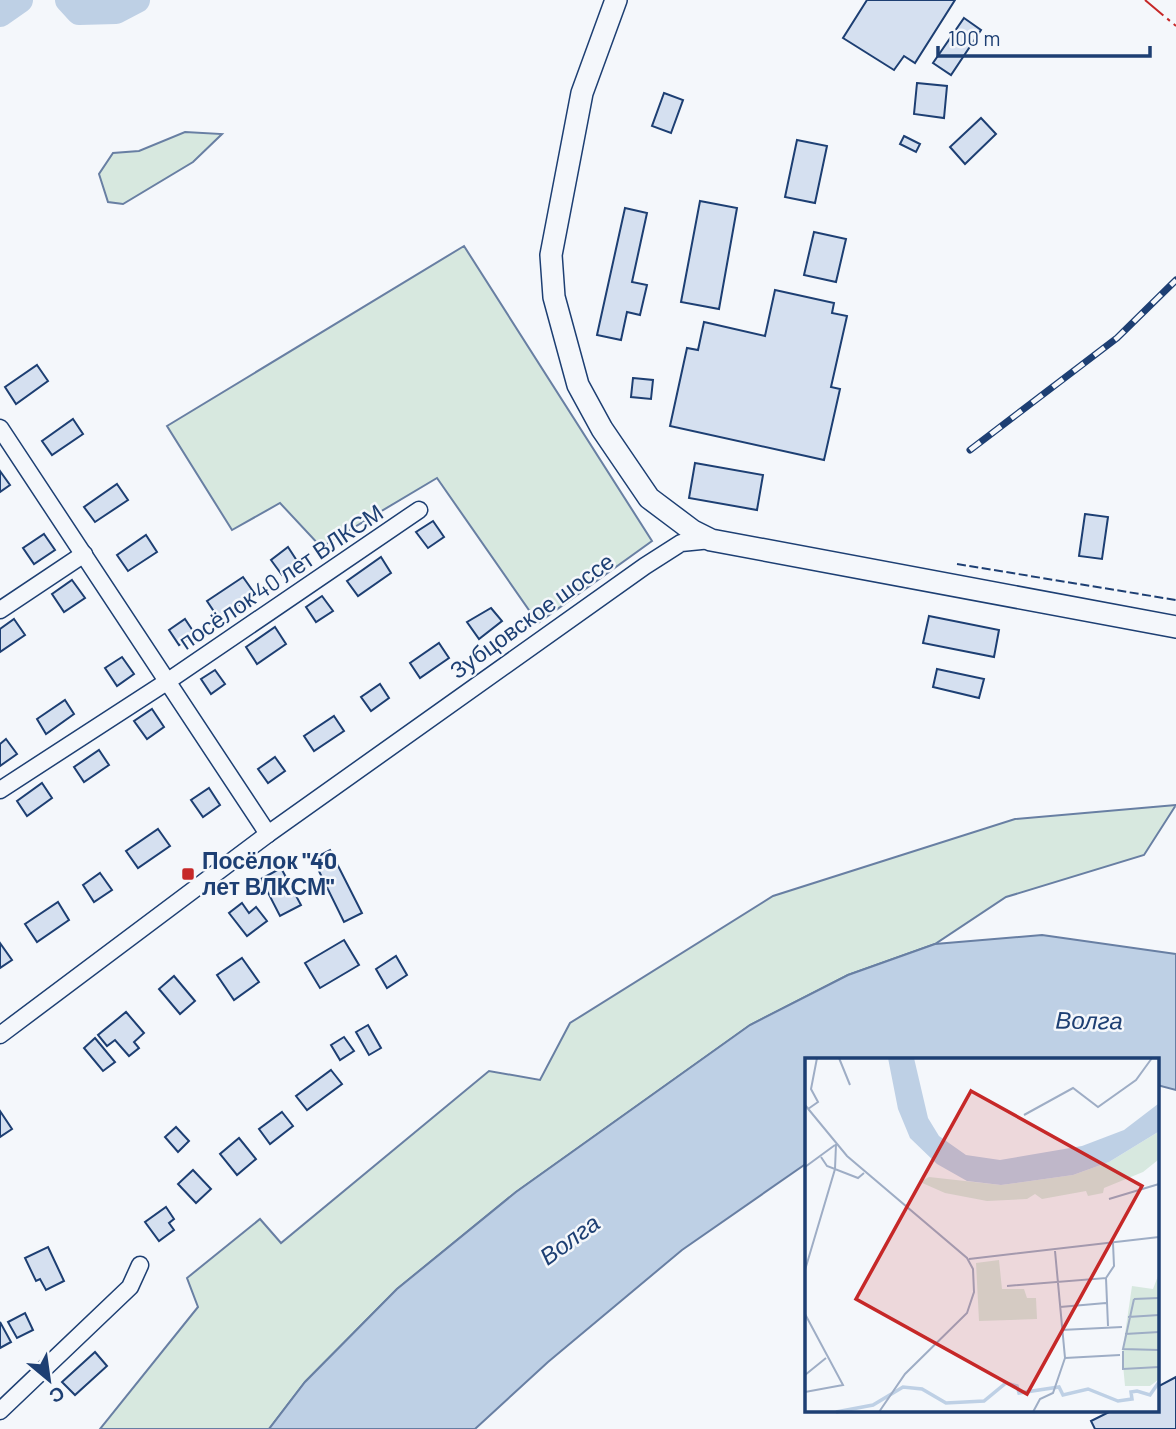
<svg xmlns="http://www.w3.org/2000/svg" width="1176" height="1429" viewBox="0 0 1176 1429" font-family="Barlow,sans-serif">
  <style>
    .green { fill: #d7e8df; stroke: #687fa3; stroke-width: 2 }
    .water { fill: #bed0e5; stroke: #687fa3; stroke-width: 2 }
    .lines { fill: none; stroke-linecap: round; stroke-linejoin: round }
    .river { stroke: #bed0e5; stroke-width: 26 }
    .building { fill: #d5e0f0; stroke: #1d3f73; stroke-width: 2 }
    .minor-casing { stroke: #1d3f73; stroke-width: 19 }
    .major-casing { stroke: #1d3f73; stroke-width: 24 }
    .minor { stroke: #f4f7fb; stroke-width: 16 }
    .major { stroke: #f4f7fb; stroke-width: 21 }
    .rail-casing { stroke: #1d3f73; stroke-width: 7 }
    .rail { stroke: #f4f7fb; stroke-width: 4.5; stroke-dasharray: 13; stroke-linecap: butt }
    .fence { stroke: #1d3f73; stroke-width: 2; stroke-dasharray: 9 3.5; stroke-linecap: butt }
    .power { stroke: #c62828; stroke-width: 2; stroke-dasharray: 24 5 3.5 5; stroke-linecap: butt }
    .poi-dot { fill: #c62828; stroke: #f4f7fb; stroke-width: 2.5 }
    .labels { text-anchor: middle; stroke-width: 5; stroke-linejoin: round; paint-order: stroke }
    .street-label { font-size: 23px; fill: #1d3f73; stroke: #f4f7fb }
    .poi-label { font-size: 23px; font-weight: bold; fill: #1d3f73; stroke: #f4f7fb; text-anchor: start }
    .water-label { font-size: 24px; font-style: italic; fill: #1d3f73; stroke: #f4f7fb }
    .inset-river { fill: none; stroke: #bed0e5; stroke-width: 3.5 }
    .inset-road { fill: none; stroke: #9eadc5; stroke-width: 2 }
    .view { fill: #c62828; fill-opacity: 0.15; stroke: #c62828; stroke-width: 3.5 }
    .inset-edge { fill: none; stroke: #1d3f73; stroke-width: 3.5 }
  </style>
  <rect width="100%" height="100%" fill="#f4f7fb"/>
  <g class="green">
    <path d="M185,132L222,134L193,162L123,204L108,202L99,174L113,153L139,151Z"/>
    <path d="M464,246L652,541L538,623L437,478L321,547L280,503L232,530L167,426Z"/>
    <path d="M1176,805L1144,855L1006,897L935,944L848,975L750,1025L516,1192L397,1289L305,1382L269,1429H100L198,1307L187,1278L260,1219L281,1243L489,1071L540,1080L570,1023L773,896L1015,819Z"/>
  </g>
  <path class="water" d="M1042,935L1176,954V1090L1157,1085V1060H807V1163L682,1250L548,1362L475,1429H269L305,1382L397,1289L516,1192L750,1025L848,975L935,944Z"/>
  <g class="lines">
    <g class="river">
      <path d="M68,0L79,12L116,11L137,0"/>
      <path d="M0,14L20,0"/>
    </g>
  </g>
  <g class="building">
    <path d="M867,0H955L915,63L904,56L894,70L843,38Z"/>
    <path d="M964,18L981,30L951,75L933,63Z"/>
    <path d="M917,83L947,86L944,118L914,114Z"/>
    <path d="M664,93L683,100L671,133L652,126Z"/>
    <path d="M981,118L996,134L965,164L950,147Z"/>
    <path d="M904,136L920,144L916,152L900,144Z"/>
    <path d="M797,140L827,146L815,203L785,197Z"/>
    <path d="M700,201L737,208L719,309L681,302Z"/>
    <path d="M625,208L647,213L632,282L647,285L640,315L627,312L621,340L597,335Z"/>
    <path d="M814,232L846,239L836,282L804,275Z"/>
    <path d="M775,290L834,303L832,313L847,316L831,387L840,389L824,460L670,426L687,348L698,350L704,322L765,336Z"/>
    <path d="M37,365L48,381L16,404L5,387Z"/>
    <path d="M633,378L653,380L651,399L631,397Z"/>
    <path d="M73,419L83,434L52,455L42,441Z"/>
    <path d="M695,463L763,475L757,510L689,498Z"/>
    <path d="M0,471L10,485L0,492Z"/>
    <path d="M117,484L128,500L95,522L84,507Z"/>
    <path d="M1085,514L1108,517L1102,559L1079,556Z"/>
    <path d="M433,521L444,537L428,548L416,532Z"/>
    <path d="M44,534L55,550L34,564L23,548Z"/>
    <path d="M146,535L157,552L128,571L117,555Z"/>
    <path d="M288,547L299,564L282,575L271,560Z"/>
    <path d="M381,557L391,573L358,596L347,581Z"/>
    <path d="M243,577L255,594L219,619L207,601Z"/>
    <path d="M72,580L85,598L64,612L52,594Z"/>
    <path d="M322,596L333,611L316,622L306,607Z"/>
    <path d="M491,608L502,621L479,639L467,622Z"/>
    <path d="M929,616L999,630L994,657L923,643Z"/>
    <path d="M14,619L25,635L0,652V629Z"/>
    <path d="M185,619L195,634L179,645L169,630Z"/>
    <path d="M275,627L286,644L257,664L246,647Z"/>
    <path d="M439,643L449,658L420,678L410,663Z"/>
    <path d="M122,657L134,674L117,686L105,668Z"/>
    <path d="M937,669L984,679L979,698L933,687Z"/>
    <path d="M215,670L225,684L211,694L201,679Z"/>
    <path d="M380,684L389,698L371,711L361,697Z"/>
    <path d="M65,700L74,714L46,734L37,719Z"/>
    <path d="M152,709L164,727L147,739L134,721Z"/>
    <path d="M334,716L344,731L314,751L304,736Z"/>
    <path d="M6,739L17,754L0,766V744Z"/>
    <path d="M99,750L109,765L84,782L74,767Z"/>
    <path d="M275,757L285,771L268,783L258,769Z"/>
    <path d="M42,783L52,798L27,816L17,801Z"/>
    <path d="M209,788L220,805L203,817L191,800Z"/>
    <path d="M158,829L170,846L138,868L126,851Z"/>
    <path d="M330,850L362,913L344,922L313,859Z"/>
    <path d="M281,868L301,905L280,916L261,879Z"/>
    <path d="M100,873L112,890L94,902L83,885Z"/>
    <path d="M58,902L69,920L37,942L25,924Z"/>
    <path d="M242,903L249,913L256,907L267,921L247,936L229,913Z"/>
    <path d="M344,940L359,965L320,988L305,963Z"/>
    <path d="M0,943L12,960L0,968Z"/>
    <path d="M396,956L407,975L387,988L376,969Z"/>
    <path d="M242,958L259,982L234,1000L217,975Z"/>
    <path d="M174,976L195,1001L180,1014L159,989Z"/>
    <path d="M126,1012L144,1033L134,1042L139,1048L129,1056L115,1040L107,1046L98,1035Z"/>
    <path d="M368,1025L381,1048L369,1055L356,1032Z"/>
    <path d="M344,1037L354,1051L340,1060L331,1045Z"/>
    <path d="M95,1038L115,1062L103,1071L84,1048Z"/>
    <path d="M331,1070L342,1084L307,1110L296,1096Z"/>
    <path d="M0,1111L12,1129L0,1137Z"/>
    <path d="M282,1112L293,1126L270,1144L259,1129Z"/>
    <path d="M176,1127L189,1141L178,1152L165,1137Z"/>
    <path d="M239,1138L256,1159L237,1175L220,1154Z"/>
    <path d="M193,1170L211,1189L196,1203L178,1184Z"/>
    <path d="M166,1207L174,1219L169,1223L174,1230L159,1241L145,1222Z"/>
    <path d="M48,1247L64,1281L46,1290L40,1279L36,1281L25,1258Z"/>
    <path d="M25,1313L33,1330L17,1338L8,1322Z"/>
    <path d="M0,1322L11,1342L0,1348Z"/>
    <path d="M95,1352L107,1366L75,1395L62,1382Z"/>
    <path d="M1176,1377V1429H1095L1091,1421L1113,1410H1157V1387Z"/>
  </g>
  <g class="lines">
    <g class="minor-casing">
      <g id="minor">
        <path d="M0,428L268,834"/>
        <path d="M0,610L84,554"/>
        <path d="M0,790L168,681L419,510"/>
        <path d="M0,1035L268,834L645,566L681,543L711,540"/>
        <path d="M0,1411L130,1287L140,1265"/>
      </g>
    </g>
    <g class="major-casing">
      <path id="major" d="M616,0L582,93L551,255L554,297L578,385L602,429L649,498L693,531L711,540L1176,627"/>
    </g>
    <use href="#minor" class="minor"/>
    <use href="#major" class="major"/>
    <g class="rail-casing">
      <path id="rail" d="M970,450L1117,338L1176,280"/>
    </g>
    <use href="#rail" class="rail"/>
    <path class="fence" d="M957,564L1176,600"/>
    <path class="power" d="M1145,0L1176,26"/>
  </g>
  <rect class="poi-dot" x="181" y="867" width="14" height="14" rx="3.5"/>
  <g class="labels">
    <g class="street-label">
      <text transform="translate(281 577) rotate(-34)" y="8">посёлок 40 лет ВЛКСМ</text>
      <text transform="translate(532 616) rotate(-36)" y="8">Зубцовское шоссе</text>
    </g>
    <g class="poi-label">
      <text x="202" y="869">Посёлок "40<tspan x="202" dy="26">лет ВЛКСМ"</tspan></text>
    </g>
    <g class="water-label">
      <text transform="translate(1089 1021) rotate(1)" y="8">Волга</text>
      <text transform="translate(570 1240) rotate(-36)" y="8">Волга</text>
    </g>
  </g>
  <g transform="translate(805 1058)">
    <rect width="354" height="354" fill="#f4f7fb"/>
    <path d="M353,74V102L338,114L299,130L298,135L283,138L281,133L237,141L230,136L222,141L182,143L140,135L115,124L124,119L196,127L268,117L304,104ZM194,202L197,231H219L222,240H231L232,261L174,263L171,205ZM353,218V322L345,328H320L317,296L327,228L348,231Z" fill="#d7e8df"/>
    <path d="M83,0H109L123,60L134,78L161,97L195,102L277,88L319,72L353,46V74L304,104L268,117L196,127L162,123L132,106L105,80L93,51Z" fill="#bed0e5"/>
    <path class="inset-river" d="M31,354L68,347L98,329L117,331L141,345L179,343L201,325L212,328L214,335L254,329L258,337L283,331L313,343L327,341L326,334L332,333L345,337L354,324"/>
    <path class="inset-road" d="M34,0L45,27M0,47L42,98L162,200L168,211L169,234L162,255L100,316L74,354M3,51L13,44L6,31L12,0M219,57L268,30L293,49L331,22L347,0M16,99L22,108L53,120L59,115M0,109L30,87M304,141L354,126M164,201L354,179M0,212L30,111L31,86M301,220L309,208L308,185M202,228L301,220L303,268M329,241L318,291L354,292M329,241L354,240M255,249L301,245M0,256L38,327L0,334M323,259L354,257M256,272L317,269M320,276L354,274M318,293V311L354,309M260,300L315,297M0,317L21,300M228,354L235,341L248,335L260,300L250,193"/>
    <path class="view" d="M166,33L337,128L222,336L51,241Z"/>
    <rect width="354" height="354" class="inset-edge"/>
  </g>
  <g transform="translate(49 1380) rotate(151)" stroke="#f4f7fb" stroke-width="5" paint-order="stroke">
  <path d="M0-5L12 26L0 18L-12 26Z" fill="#1d3f73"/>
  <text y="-10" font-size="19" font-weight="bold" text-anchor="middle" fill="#1d3f73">С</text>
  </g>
  <path d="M938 46v10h212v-10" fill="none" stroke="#1d3f73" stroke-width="3.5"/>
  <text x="948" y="46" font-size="21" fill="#1d3f73" stroke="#f4f7fb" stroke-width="5" paint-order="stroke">100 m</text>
</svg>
